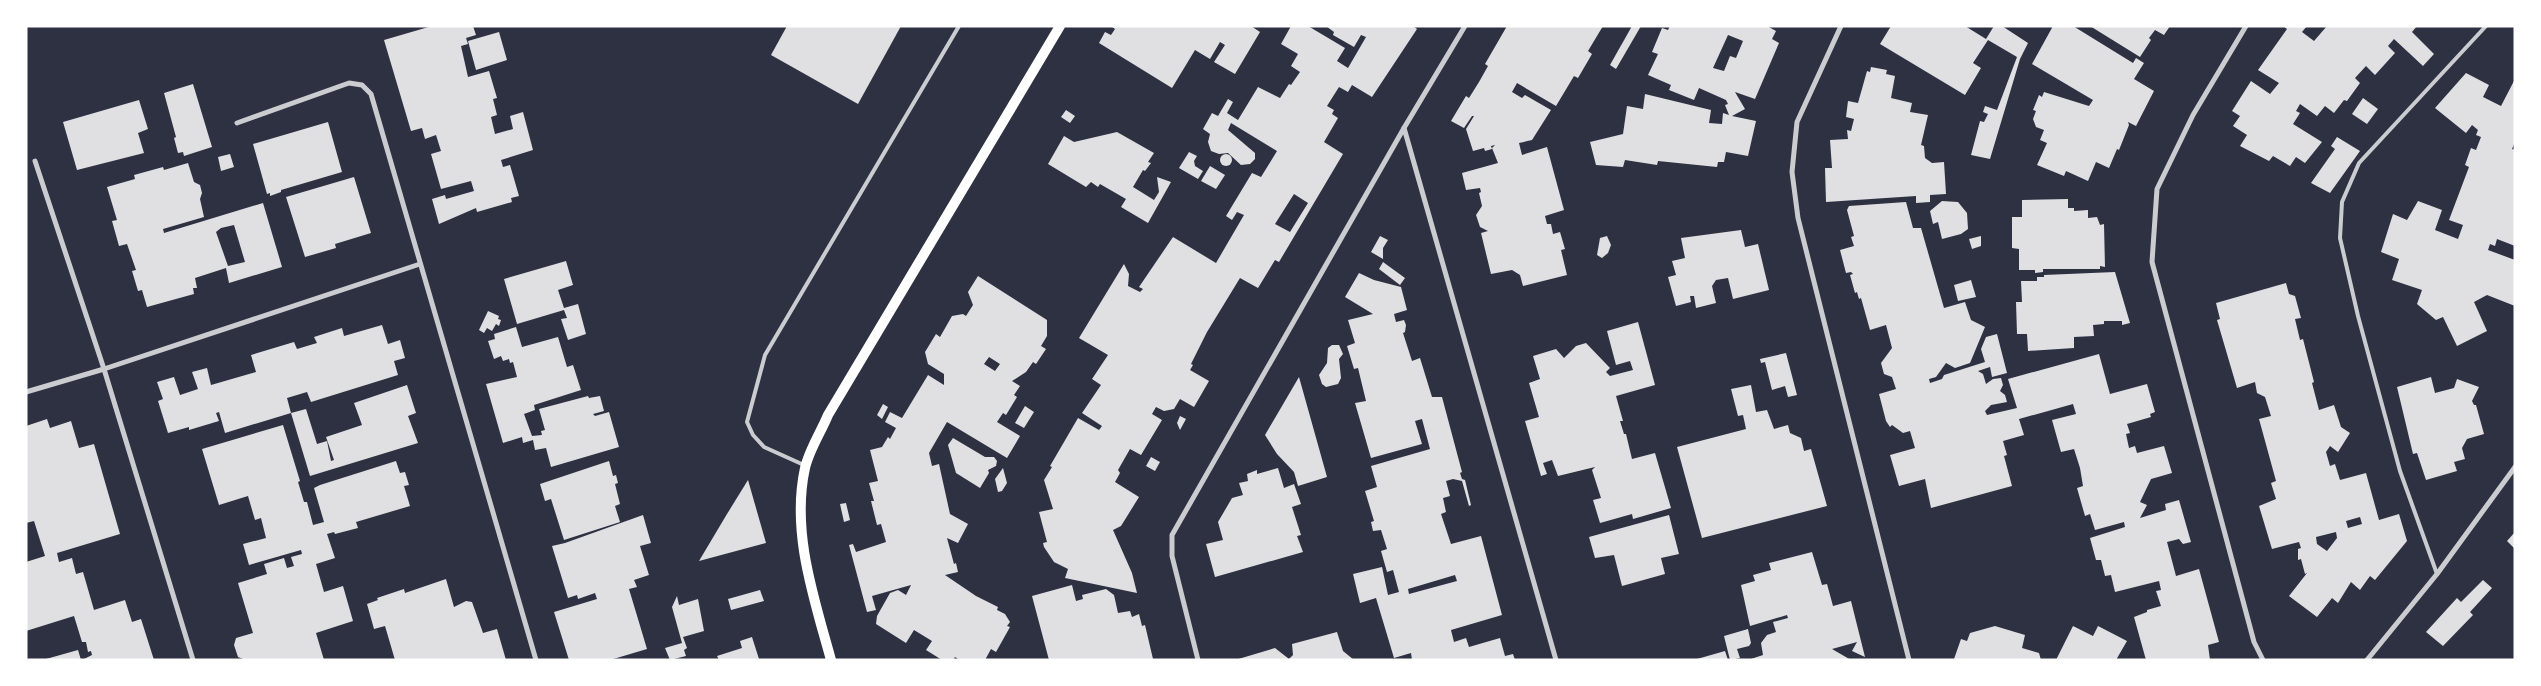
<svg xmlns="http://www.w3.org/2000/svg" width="2541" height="686" viewBox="0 0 2541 686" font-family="Cabin,sans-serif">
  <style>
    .building { fill: #e0e0e3; fill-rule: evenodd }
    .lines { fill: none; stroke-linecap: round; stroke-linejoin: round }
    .service { stroke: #caccd0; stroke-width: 4 }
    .minor { stroke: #caccd0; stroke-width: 5 }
    .secondary { stroke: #fff; stroke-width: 10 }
  </style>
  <rect width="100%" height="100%" fill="#2d3142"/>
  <g class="building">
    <path d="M432,26H473L476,35L466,38L468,44L461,46L468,77L489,71L497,98L493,99L497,115L491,117L495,134L513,129L510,116L523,112L533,150L501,160L503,167L510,165L519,196L511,198L512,202L477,212L476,208L439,224L432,199L445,195L446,199L474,191L471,181L441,189L431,154L441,151L436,135L425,139L422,128L411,131L384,40Z"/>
    <path d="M787,26H901L858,104L771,55Z"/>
    <path d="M1111,26H1251L1260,32L1235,74L1214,62L1225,45L1220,42L1210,59L1195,50L1172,88L1099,43L1105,32L1111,35L1115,29Z"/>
    <path d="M1291,26H1308L1345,48L1337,61L1348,68L1366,37L1361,35L1354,47L1333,35L1334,32L1326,26H1413L1417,29L1372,97L1352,85L1348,92L1339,87L1327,106L1334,110L1332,114L1338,118L1324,142L1343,154L1279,262L1275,260L1258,288L1240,278L1207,332L1191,364L1193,365L1190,370L1209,381L1194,407L1180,399L1174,409L1164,411L1156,407L1152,414L1162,420L1141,455L1130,449L1118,470L1120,473L1115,482L1139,497L1121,526L1113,530L1132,573L1137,593L1065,578L1068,569L1054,562L1044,547L1043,543L1047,542L1039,512L1053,509L1044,480L1052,467L1050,466L1078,418L1099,430L1102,426L1082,413L1101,385L1092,379L1108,355L1079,338L1124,264L1129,274L1128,286L1140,292L1143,289L1139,287L1173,237L1216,263L1244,215L1237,212L1232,220L1226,216L1252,173L1261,177L1277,151L1231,123L1228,130L1255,153V159L1250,164L1241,165L1228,153L1219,154L1211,151L1208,142L1210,134L1203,129L1212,113L1218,116L1228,99L1233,102L1227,113L1238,120L1258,87L1280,98L1289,84L1291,85L1300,72L1291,66L1298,54L1281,44ZM1294,194L1308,203L1290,232L1275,224Z"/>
    <path d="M1507,26H1603L1588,51L1592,54L1578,78L1574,76L1556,106L1517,83L1512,92L1522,98L1525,95L1551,110L1532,140L1519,143L1522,155L1547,147L1564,210L1545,216L1547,224H1551L1553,234L1560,232L1565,249L1561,250L1567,275L1523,286L1520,275L1512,270L1491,274L1481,233L1488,231L1480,227L1476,215L1482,206L1479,193L1481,192L1480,188L1466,190L1462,173L1498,163L1492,148L1495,145L1491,146L1492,149L1485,151L1484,148L1473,151L1466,129L1474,116H1472L1464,128L1451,121L1466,96L1469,98L1479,82L1488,66L1485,64Z"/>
    <path d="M1632,26H1641L1616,69L1610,65Z"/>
    <path d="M1670,26H1767L1776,31L1772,39L1779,43L1755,99L1735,92L1745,109L1732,116L1756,121L1748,156L1726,152L1724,162H1718L1717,167L1658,161L1657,165L1625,160L1623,167L1596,165L1590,142L1623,134L1627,106L1643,109L1645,94L1711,110L1709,123L1722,124L1723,113L1729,115L1725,105L1728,104L1726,100L1699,88L1694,100L1669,90L1671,85L1648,75L1658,54L1652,52L1662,28L1668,30ZM1728,35L1743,41L1736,58L1730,56L1724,71L1713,68Z"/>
    <path d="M1891,26H1965L1986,39L1994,26H2002L2028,43L2020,59L1990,159L1971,155L1980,121L1984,122L1988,114L1983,112L1985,106L1997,110L2017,57L1988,40L1973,63L1981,68L1965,95L1880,44Z"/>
    <path d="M2053,26H2073L2133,63L2136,58L2144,63L2134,79L2154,91L2136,126L2128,122L2129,125L2119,150L2117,149L2109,168L2096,162L2088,181L2066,171L2064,176L2037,165L2047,143L2040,140L2044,130L2036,127L2033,119L2036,111L2033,110L2039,95L2042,97L2044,92L2089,106L2093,100L2032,64Z"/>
    <path d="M2090,26H2170L2164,35L2155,30L2149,38L2151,40L2140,57Z"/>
    <path d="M2283,26H2307L2302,32L2314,41L2327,26H2417L2412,32L2434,54L2423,66L2394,39L2388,46L2395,53L2375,75L2366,66L2355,78L2360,83L2347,101L2344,100L2334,113L2325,106L2317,116L2300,104L2296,111L2300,113L2293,124L2322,142L2305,163L2296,157L2290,166L2273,156L2269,161L2240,146L2247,135L2233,126L2240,116L2232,111L2251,81L2270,94L2279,83L2258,70L2287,29Z"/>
    <path d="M499,32L507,60L476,70L468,41Z"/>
    <path d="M1871,67L1887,70L1886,74L1895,76L1891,98L1912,103L1910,112L1928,115L1921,145L1924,146L1925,158L1932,163L1944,162L1946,194L1930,195V202L1916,203V196L1826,202L1825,168H1832L1830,140L1848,139L1847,130L1851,131L1854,119L1846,117L1848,101L1858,103L1867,71L1870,72Z"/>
    <path d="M2466,73L2489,85L2483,97L2501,106L2515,79V142L2512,149L2515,150V246L2497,239L2495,246L2490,244L2488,250L2515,260V306L2487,295L2474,302L2487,331L2457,346L2443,317L2436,320L2417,304L2422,290L2392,280L2399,259L2381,252L2393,214L2407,220L2418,201L2442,210L2435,230L2458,239L2463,225L2449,220L2469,167L2465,165L2471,148L2476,150L2481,137L2476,135L2478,130L2472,125L2466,133L2435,108Z"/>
    <path d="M193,84L212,147L184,156L183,152L178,153L174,138L176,137L164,93Z"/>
    <path d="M2363,98L2378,109L2367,124L2352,114Z"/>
    <path d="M139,100L148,129L138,133L144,153L77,170L63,122Z"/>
    <path d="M1066,110L1075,116L1070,123L1061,117Z"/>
    <path d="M328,122L342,172L281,190V192L270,196V193L267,194L253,144Z"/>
    <path d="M1117,132L1154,153L1148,162L1151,163L1145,171L1143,170L1133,187L1154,200L1159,192L1157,177L1171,182L1148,223L1121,207L1126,199L1100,184L1098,187L1091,182L1086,187L1048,164L1064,136L1074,142Z"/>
    <path d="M2337,137L2360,151L2330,193L2311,183L2335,149L2331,146Z"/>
    <path d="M1189,152L1197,156L1194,161L1195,166L1203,171L1198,179L1179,168Z"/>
    <path d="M230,154L234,167L221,171L218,157Z"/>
    <circle cx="1226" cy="160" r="6"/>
    <path d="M188,163L194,182L200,185L202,193L200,199L204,217L163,229L164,233L263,203L282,267L229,283L226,268L195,278L197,288H193L194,294L147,307L142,290L138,291L132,271L136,270L127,244L119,246L112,221L117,220L107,187L135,179L134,175L163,167L164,170ZM234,225L245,262L228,266L216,232L221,228Z"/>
    <path d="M1210,166L1225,175L1216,189L1201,181Z"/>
    <path d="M354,177L371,233L335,244L336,248L305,257L286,197Z"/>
    <path d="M2068,199V208H2074V211L2088,210V218L2097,217L2100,225L2104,224L2105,267L2100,266V269H2043V272L2035,273V270H2019V249L2012,248V217H2022V200Z"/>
    <path d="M1942,201L1958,202L1967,213L1968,229L1961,234L1942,239L1938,222L1933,224L1930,211Z"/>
    <path d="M1906,202L1913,228H1921L1944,308L1965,302L1971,320L1985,327L1970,363L1955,368L1946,363L1936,377L1929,379L1930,383L1942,379L1944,375L1985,362L1981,349L1986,337L1997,334L2007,373L1992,377L1990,367L1978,371L1983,374L1986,384L1993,379L2001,378L2003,385L2000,391L2005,395L2007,402L1991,405L1985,411L1987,415L2017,408L2008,379L2099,354L2110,394L2147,384L2155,412L2150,414L2151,417L2127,424L2130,433L2126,434L2129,448L2135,446L2137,453L2164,446L2172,473L2151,479L2140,502L2147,505L2140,518L2166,510L2165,504L2179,500L2191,542L2183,544L2179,539L2167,542L2176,576L2199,569L2219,642L2208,645L2210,660H2146L2134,617L2147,612V610L2161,606L2156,591L2161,590L2159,581L2115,592L2111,575L2105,576L2101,560H2096L2090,538L2125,527L2124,522L2095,530L2090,514L2085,516L2077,488L2083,486L2080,468L2074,449L2061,452L2052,420L2076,414L2073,404L2019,419L2024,435L2003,441L2007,455L2004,456L2012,486L1931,508L1925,479L1899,486L1890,455L1915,448L1910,431L1903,433L1892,425L1890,427L1886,421L1879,394L1896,389L1892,377L1884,374L1881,363L1892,348L1886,325L1870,330L1861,298L1859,299L1857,292L1855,293L1850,275L1853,274L1851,272L1846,273L1840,250L1854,246L1851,237L1854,236L1847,210L1849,206Z"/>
    <path d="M1741,230L1745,247L1758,244L1769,290L1733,299L1728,278L1716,280L1712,286L1716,303L1696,308L1694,296H1690L1691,302L1676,306L1668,277L1676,275L1672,261L1685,258L1681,238Z"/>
    <path d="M1380,236L1388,240L1383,248V259L1371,252Z"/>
    <path d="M1607,236L1611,245L1608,253L1602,258L1597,255L1600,238Z"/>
    <path d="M1981,236V246L1972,249L1969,239Z"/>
    <path d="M566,261L573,285L558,290L564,308L578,304L586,334L568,340L561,319L567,318L564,310L517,324L504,279Z"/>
    <path d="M1383,262L1405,278L1400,285L1379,269Z"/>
    <path d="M2115,272L2130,323L2122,325V321H2104V324L2093,325L2094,336L2074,337V348L2028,351L2027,334H2017L2016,302H2022L2021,281H2037V277H2044V275Z"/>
    <path d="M1359,273L1374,280L1401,287L1407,310L1394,314L1396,322L1404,320L1406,325L1405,332L1403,333L1412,361L1420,358L1432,397H1442L1462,472L1460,473L1462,479L1465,480L1471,505L1469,506L1462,481L1453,479L1446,481L1450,496L1443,498L1446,512L1441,514L1451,544L1481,536L1502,615L1451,630L1454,642L1466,638L1469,647L1500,638L1505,656L1513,654L1515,660H1412L1411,653L1394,658L1376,598L1360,603L1353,574L1382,567L1388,595L1399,592L1393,570L1387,572L1381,551L1387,549L1381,530L1373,531L1371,522L1374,521L1365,491L1377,487L1371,466L1430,449L1422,419L1415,421L1422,444L1371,458L1355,403L1366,401L1358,368L1354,369L1347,346L1355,343L1348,320L1373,314L1345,297ZM1455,575L1457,581L1409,594L1408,589Z"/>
    <path d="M978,276L1047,320V336L1041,346L1046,349L1036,364L1033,362L1026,372L1012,381L1020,386L1014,395L1017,397L1006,415L1003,413L997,422L1020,436L1007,458L947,422L929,453L932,466L939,464L950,514L968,524L958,543L947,538L954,564L956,563L958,572L945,575L976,596L998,607L997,610L1005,614L1010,622L1007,626L1010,627L996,652L991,649L985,660H960L955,657L953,660H942L926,650L932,641L914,630L906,643L876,624L877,616L890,593L898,590L906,595L911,585L872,596L876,610L867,612L849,545L853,544L856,552L886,542L881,524L877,525L871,501H874L869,483L878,481L870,450L882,447L888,437L890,439L896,428L885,422L890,412L902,418L928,375L944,385V374L928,364L925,352L936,334L940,337L952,316L963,314L966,316L973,305L968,292ZM989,357L1000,364L995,371L984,364Z"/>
    <path d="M1971,280L1976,297L1958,301L1954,285Z"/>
    <path d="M2286,283L2289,294L2295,296L2301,318L2295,319L2300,340L2303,339L2314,382L2312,383L2319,410L2334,405L2341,427L2350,433L2338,452L2330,446L2326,452L2330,466L2335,464L2340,480L2366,473L2379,520L2399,514L2407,541L2375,580L2370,576L2360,590L2351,582L2338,603L2332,598L2317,617L2289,596L2307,573L2305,574L2301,559L2298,560V549L2301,548L2299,542L2272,549L2259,506L2276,499L2271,483L2276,481L2259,419L2271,416L2265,397L2257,393L2255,382L2237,388L2217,320L2220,319L2216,303ZM2360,517L2362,524L2348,528L2346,521ZM2336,532L2337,538L2327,551L2317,544L2316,537Z"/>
    <path d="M488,311L499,316L498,319L501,320L499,326L496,324L492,331L487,328L484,333L479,330Z"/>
    <path d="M1638,322L1655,385L1616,396L1623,421H1620L1624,434H1626L1632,459L1655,453L1671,508L1633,519L1632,514L1600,523L1593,500L1601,498L1592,470L1595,467L1558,476L1552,460L1543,463L1547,474L1541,476L1525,421L1539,417L1529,383L1540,379L1533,356L1556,349L1564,358L1576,346L1586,343L1610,368L1606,372L1610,376L1633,370L1630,361L1616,365L1607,331Z"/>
    <path d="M382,325L388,344L400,340L405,358L394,361L398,375L311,402L307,392L287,398L291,413L225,433L219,412L216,413L219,421L189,430V427L168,433L158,401L163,399L157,382L174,377L180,395L198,389L192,372L207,368L211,385L256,372L251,355L294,342L297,349L317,343L314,337L342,328L344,336Z"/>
    <path d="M516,327L522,347L558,337L567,367L573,365L581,390L534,405L535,410L524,414L532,436L542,435L541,431L545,430L539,409L588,396L589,398L600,396L604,411L593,414L595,416L609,412L619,447L551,467L546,448L535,450L533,440L523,443L522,437L503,443L486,384L517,377L513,362L510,363L509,359L503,361L501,356L494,359L488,341L495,339L494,334Z"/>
    <path d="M1332,345H1339L1343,354L1339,359L1341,378L1338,384L1326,387L1322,384L1319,375L1327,363L1328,348Z"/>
    <path d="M1786,353L1797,395L1788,397L1785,386L1772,390L1765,362L1761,363L1760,359Z"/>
    <path d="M1299,377L1327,477L1298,486L1294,472L1277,454L1265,435Z"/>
    <path d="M2431,377L2435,393L2454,388L2457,379L2479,387L2472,401L2474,405H2476L2484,434L2467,439L2462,448L2465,459L2454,462L2457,471L2426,480L2417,453L2413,454L2397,387Z"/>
    <path d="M407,385L416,413L408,416L418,443L310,476L291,413L306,409L317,444L327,441L331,461L334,460L326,437L362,425L354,403Z"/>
    <path d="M1751,385L1756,412L1767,410L1774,429L1788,425L1790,433L1801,438L1804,451L1811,449L1827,506L1702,538L1677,447L1746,429L1743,415L1738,416L1731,389Z"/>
    <path d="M883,404L888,407L882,419L877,415Z"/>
    <path d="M1025,406L1034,412L1024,428L1015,423Z"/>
    <path d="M1180,416L1186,419L1180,430L1177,423Z"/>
    <path d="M47,419L50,428L71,421L79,448L94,444L120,534L57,553L59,562L72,558L76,574L83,572L94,610L125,600L132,622L141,619L154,660H82L92,655L91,651L88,652L86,642H82L74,616L26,631V562L45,556L34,521L26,523V426Z"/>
    <path d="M283,425L300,481L298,482L304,502H307L313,525L324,522L314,488L320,485L396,461L400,473L405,472L409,485L404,486L410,506L356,522L358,528L335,534L334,532L327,534L335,558L316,564L324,592L343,586L353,621L316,633L324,660L243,659L238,657L234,645L236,638L253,633L238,583L267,574L264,564L284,558L287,568L294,566L291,557L302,554L301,550L249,565L243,544L266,538L261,518L255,520L248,496L219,505L202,449Z"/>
    <path d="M953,438L985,457H994L997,461L996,466L988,470L989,473L980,488L956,473L948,445Z"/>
    <path d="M1151,457L1160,462L1155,471L1146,466Z"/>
    <path d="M609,461L613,476L616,475L618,483L615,484L620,504L615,506L620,522L564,540L551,499L545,501L540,484Z"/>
    <path d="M1003,468L1007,483L1002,491L998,492L995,479Z"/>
    <path d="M1278,468L1284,488L1294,484L1301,504L1292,507L1301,535L1297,536L1303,552L1215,577L1206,544L1223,540L1218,522L1232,498L1243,495L1239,483L1248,481L1247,474L1257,470V474Z"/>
    <path d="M748,480L766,543L699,561L727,514Z"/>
    <path d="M846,503L850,520L844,522L840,504Z"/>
    <path d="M643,515L651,543L640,546L649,575L634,580L637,587L629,589L647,649L610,660H569L554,612L597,599L595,593L578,599L577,595L568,598L552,546L565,543Z"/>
    <path d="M1669,515L1679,554L1661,558L1665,574L1622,586L1614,555L1595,558L1589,537Z"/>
    <path d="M2515,532V549L2507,541Z"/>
    <path d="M1812,552L1822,585L1827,584L1833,606L1851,601L1865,657L1852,651L1857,642L1832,649L1851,660H1748L1763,655L1761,643L1767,635L1776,632L1773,622L1788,618L1787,615L1750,626L1741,585L1755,581L1753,575L1771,570L1769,563Z"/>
    <path d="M446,579L454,607L466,601L472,602L483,633L497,629L506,660H395L385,626L374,629L367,604L378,600L377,598L404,589L405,593Z"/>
    <path d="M2483,580L2492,588L2470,612L2473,615L2443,646L2426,632L2457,598L2461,602Z"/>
    <path d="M1072,585L1076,601L1083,599L1082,595L1106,589L1114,595L1118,613L1130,611L1132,617L1139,614L1142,626L1145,625L1153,659L1049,660L1032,596Z"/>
    <path d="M760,590L764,601L731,610L728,599Z"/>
    <path d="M677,596L679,605L698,599L704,631L683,637L687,648L684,650L686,656L670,660L665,648L682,643L672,607Z"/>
    <path d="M1995,626L2025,635L2022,648L2039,653L2041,660L1954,659L1961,639L1967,641L1970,633Z"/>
    <path d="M2073,626L2093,636L2098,626L2127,641L2116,660H2056Z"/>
    <path d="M1748,629L1751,643L1749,646L1737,649L1740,658L1730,660L1724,636Z"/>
    <path d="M1337,632L1343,651L1354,660H1235L1275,648L1289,659L1293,655L1292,644Z"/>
    <path d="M752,637L759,659L719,660L717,656L742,648L740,641Z"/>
    <path d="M78,650L81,660H46V659Z"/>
    <path d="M1725,651L1728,660H1697V659Z"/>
  </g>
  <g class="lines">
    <g class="service">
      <path d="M804,465L764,447L753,435L747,422L765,355L959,26"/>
      <path d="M2437,574L2400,471L2358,316L2340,238L2342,202L2359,163L2486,26"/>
    </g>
    <g class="minor">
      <path d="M1841,26L1797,122L1792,172L1798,218L1909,660"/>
      <path d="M2246,26L2193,115L2157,189L2152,262L2254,642L2263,660"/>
      <path d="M237,123L349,83L362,85L371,94L536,660"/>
      <path d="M1404,128L1556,660"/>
      <path d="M35,161L104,369L193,660"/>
      <path d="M26,392L104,369L420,264"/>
      <path d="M1198,660L1172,556V535L1404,128L1465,26"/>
      <path d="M2367,660L2437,574L2515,467"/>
    </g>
    <path class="secondary" d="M831,660C814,598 791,532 805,468C809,450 821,432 828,415L1060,26"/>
  </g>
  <rect width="2541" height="686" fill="none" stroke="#ffffff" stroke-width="55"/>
</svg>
